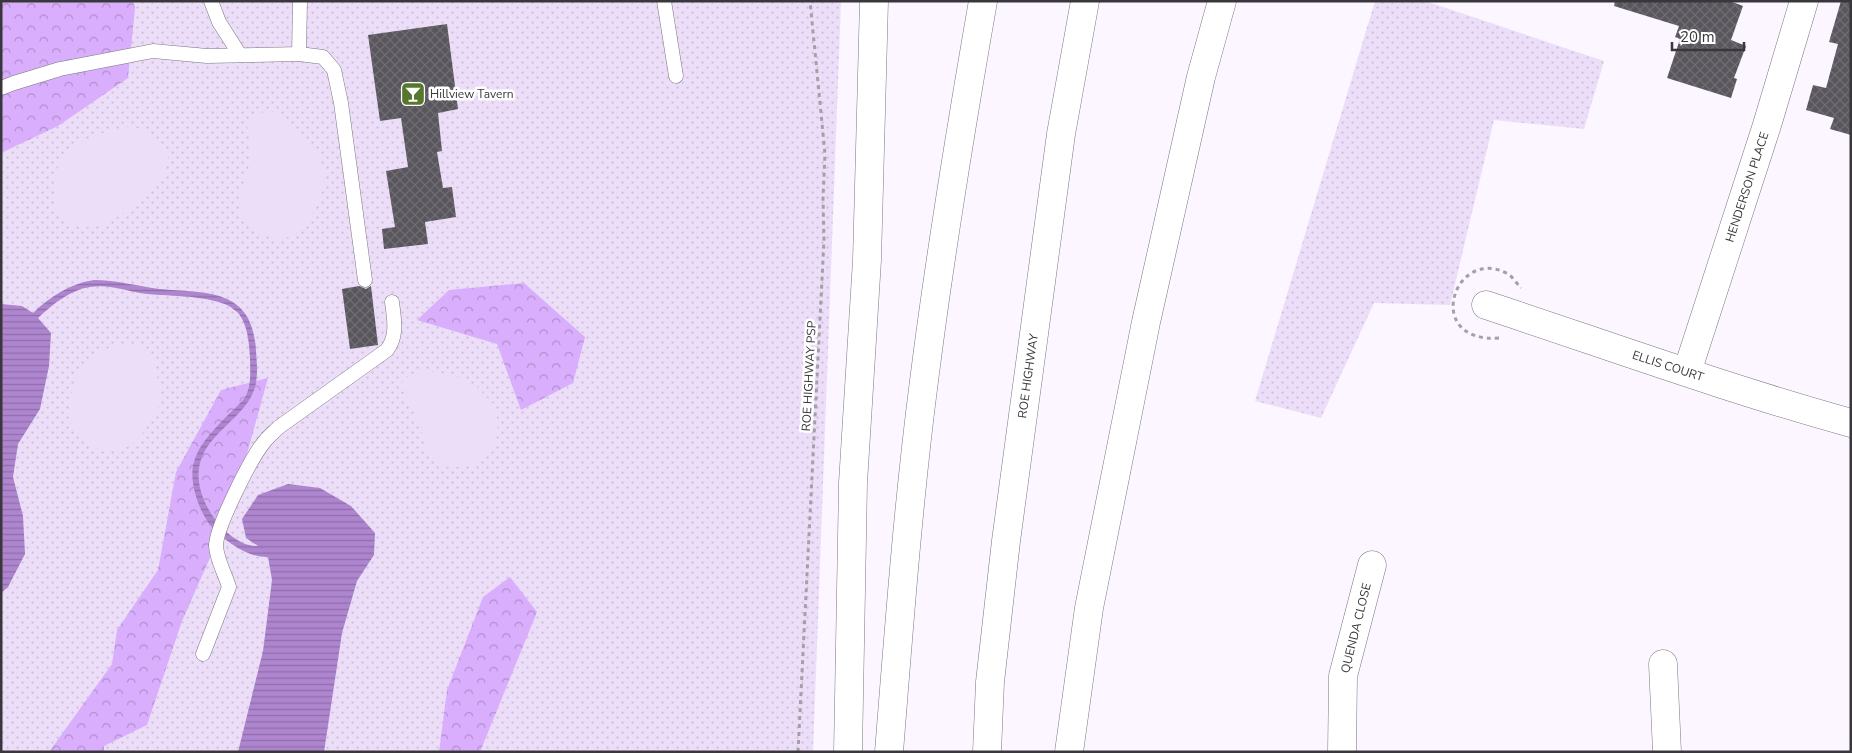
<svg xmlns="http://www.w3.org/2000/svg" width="1852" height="753" viewBox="0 0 1852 753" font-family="'Nunito Sans',sans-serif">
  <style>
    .green { fill: url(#green-dots) }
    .forest { fill: url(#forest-crowns) }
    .pitch { fill: #ecdef8 }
    .water { fill: url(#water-rules) }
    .building { fill: url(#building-cross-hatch) }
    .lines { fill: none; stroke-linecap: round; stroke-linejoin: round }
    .lane-casing { stroke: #7b777e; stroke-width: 15 }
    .street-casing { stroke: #7b777e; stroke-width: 29 }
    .highway-casing { stroke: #7b777e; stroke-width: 29 }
    .path { stroke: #a3a0a6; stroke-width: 3; stroke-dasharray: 4 4; stroke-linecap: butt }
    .lane { stroke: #fff; stroke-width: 14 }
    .street { stroke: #fff; stroke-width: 28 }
    .highway { stroke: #fff; stroke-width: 28 }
    .labels { text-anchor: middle; stroke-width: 5; stroke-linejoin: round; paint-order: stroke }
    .poi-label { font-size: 12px; fill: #39373b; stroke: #fff; text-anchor: start }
    .street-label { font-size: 12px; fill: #39373b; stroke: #fff }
  </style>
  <defs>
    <pattern id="green-dots" width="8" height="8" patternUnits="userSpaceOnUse" patternTransform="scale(1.25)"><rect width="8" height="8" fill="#ecdef8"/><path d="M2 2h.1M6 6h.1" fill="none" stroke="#cbbfd6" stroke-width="1.8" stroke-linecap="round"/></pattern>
    <pattern id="forest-crowns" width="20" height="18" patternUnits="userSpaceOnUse" patternTransform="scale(1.25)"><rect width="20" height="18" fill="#d9aefc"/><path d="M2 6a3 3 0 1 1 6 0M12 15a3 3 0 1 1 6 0" fill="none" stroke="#b18ecd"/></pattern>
    <pattern id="water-rules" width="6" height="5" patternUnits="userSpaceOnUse" patternTransform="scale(1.25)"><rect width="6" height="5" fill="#ae85cf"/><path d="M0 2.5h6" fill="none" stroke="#8f6ea9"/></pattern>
    <pattern id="building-cross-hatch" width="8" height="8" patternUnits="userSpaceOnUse" patternTransform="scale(1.25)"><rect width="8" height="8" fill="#5a565d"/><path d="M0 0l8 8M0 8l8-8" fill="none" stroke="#6f6c72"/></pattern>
  </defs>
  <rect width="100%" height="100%" fill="#fbf6ff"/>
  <g class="green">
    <path d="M 1,1 L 841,1 L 813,752 L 1,752 Z"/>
    <path d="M 1375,1 L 1425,1 L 1604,61 L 1584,129 L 1494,120 L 1450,305 L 1374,303 L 1321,418 L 1255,401 Z"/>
  </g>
  <g class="forest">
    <path d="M 1,1 L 133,1 L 135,8 L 128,78 L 58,126 L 1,153 Z"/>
    <path d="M 524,283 L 585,337 L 573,383 L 521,410 L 497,344 L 417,320 L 449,290 Z"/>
    <path d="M 268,378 L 232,508 L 182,621 L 147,725 L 104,746 L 104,752 L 49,752 L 112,664 L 117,630 L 158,570 L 176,472 L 221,390 Z"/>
    <path d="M 510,577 L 537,612 L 480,752 L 439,752 L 447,690 L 483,597 Z"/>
  </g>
  <g class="pitch">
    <path d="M 265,112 L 274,112 C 289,124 312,144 321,161 C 332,182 313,223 294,235 C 277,245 246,232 240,213 C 235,197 250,172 251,154 C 251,144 248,133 247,124 L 255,114 Z"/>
    <path d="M 126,127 L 143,129 L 159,141 L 168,157 L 165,175 L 148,195 L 109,223 L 82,228 L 73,225 L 57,215 C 44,156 74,138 126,127 Z"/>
    <path d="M 135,345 L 153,356 C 156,372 162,392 158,409 C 156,414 151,420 148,425 C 144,432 138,440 131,445 C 110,458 82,448 73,426 C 68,415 71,393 75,381 C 86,351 105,347 135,345 Z"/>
    <path d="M 422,371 L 451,374 L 476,386 L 496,407 L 498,425 L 495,446 L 476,463 L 451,468 L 439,464 L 427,449 L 420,426 L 403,390 L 402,382 L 409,376 Z"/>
  </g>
  <path class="water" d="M 94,280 C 116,280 137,286 159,289 C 207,293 253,288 256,351 C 257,366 259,381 252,395 C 240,419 212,432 202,457 C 189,488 215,530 243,543 C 247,545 253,546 258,546 L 246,538 L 242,519 L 258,495 L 288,484 L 320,488 L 351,506 L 375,533 L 374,555 L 357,581 L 342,633 L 324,752 L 238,752 L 263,651 L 272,580 L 268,557 C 248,558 225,541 212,527 C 199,513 188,480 194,462 C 200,439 228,416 244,399 C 252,387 250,372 250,358 C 249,344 248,326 239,314 C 236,311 231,307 227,305 C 200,294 168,297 140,293 C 124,290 107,284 90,287 C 70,290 53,304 38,318 L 51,333 L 49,366 L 40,409 L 18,444 L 13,477 L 23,516 L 25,554 L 8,587 L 1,593 L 1,304 L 22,306 L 33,313 C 51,296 69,284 94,280 Z"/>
  <g class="building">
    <path d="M 1615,1 L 1730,1 L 1743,6 L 1731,40 L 1746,46 L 1734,78 L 1737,79 L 1731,98 L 1667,78 L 1680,39 L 1675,37 L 1679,26 L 1614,6 Z"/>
    <path d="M 1841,1 L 1851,1 L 1851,135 L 1830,129 L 1834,118 L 1806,110 L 1813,85 L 1826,88 L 1838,44 L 1829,42 Z"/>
    <path d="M 447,24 L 458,109 L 438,113 L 442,151 L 437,152 L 443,188 L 452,187 L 456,217 L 425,222 L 428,244 L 384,249 L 382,229 L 395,227 L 386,171 L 408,167 L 401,118 L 380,121 L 368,35 Z"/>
    <path d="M 359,286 L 366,289 L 371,286 L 378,345 L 350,349 L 342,289 Z"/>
  </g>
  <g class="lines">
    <defs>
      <g id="lane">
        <path d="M 211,1 L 219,22 L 240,55"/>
        <path d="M 664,1 L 676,76"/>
        <path d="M 299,54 L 300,1"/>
        <path d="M 1,88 L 14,83 L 60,69 L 153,51 L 207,56 L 299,54 L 323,57 L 334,70 L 341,103 L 365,280"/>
        <path d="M 203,654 L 229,587 C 225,573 217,561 216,546 C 216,527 252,456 265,441 C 269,436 274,432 279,427 L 387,350 C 398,335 394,319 392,302"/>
      </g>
      <g id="street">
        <path d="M 1486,305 C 1607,345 1728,389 1851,423"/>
        <path d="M 1687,372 L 1767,125 L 1804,1"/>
        <path d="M 1663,664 L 1667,752"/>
        <path d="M 1342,752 L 1343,676 L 1372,565"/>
      </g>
      <g id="highway">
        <path d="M 848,752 L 853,483 L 867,260 L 874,1"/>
        <path d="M 889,752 C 899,628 908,504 924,381 C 940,254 961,127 983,1"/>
        <path d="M 987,752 L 990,682 L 1006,541 L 1061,134 L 1085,1"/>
        <path d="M 1069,752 L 1089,608 L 1146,322 L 1201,77 L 1222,1"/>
      </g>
    </defs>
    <use href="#lane" class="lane-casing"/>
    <use href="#street" class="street-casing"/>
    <use href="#highway" class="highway-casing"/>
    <g class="path">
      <path d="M 1499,338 C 1421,343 1455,244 1508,274 C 1513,277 1517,284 1521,288"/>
      <path d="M 798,752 L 824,240 L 823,199 L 825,154 L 810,1"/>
    </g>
    <use href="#lane" class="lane"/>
    <use href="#street" class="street"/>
    <use href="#highway" class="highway"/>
  </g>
  <defs>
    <symbol id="bar-square" viewBox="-11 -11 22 22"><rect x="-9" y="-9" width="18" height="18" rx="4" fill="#57772e" stroke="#fff"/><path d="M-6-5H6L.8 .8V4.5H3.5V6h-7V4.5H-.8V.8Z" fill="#fff"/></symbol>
  </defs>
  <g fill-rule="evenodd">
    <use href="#bar-square" x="399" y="80" width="28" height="28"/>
  </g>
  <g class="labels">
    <g class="poi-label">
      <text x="430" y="98">Hillview Tavern</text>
    </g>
    <g class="street-label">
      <text transform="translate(1747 187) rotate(-72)" y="4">HENDERSON PLACE</text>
      <text transform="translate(1668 366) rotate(18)" y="4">ELLIS COURT</text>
      <text transform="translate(809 376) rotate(-87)" y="4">ROE HIGHWAY PSP</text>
      <text transform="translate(1028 376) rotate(-82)" y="4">ROE HIGHWAY</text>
      <text transform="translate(1356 628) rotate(-76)" y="4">QUENDA CLOSE</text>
    </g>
  </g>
  <rect width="1852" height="753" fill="none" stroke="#39373b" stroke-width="5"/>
  <path d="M1672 42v8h72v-8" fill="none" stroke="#39373b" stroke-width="2.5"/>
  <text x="1680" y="42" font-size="15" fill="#39373b" stroke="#ffffff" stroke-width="4" paint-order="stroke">20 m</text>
</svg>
